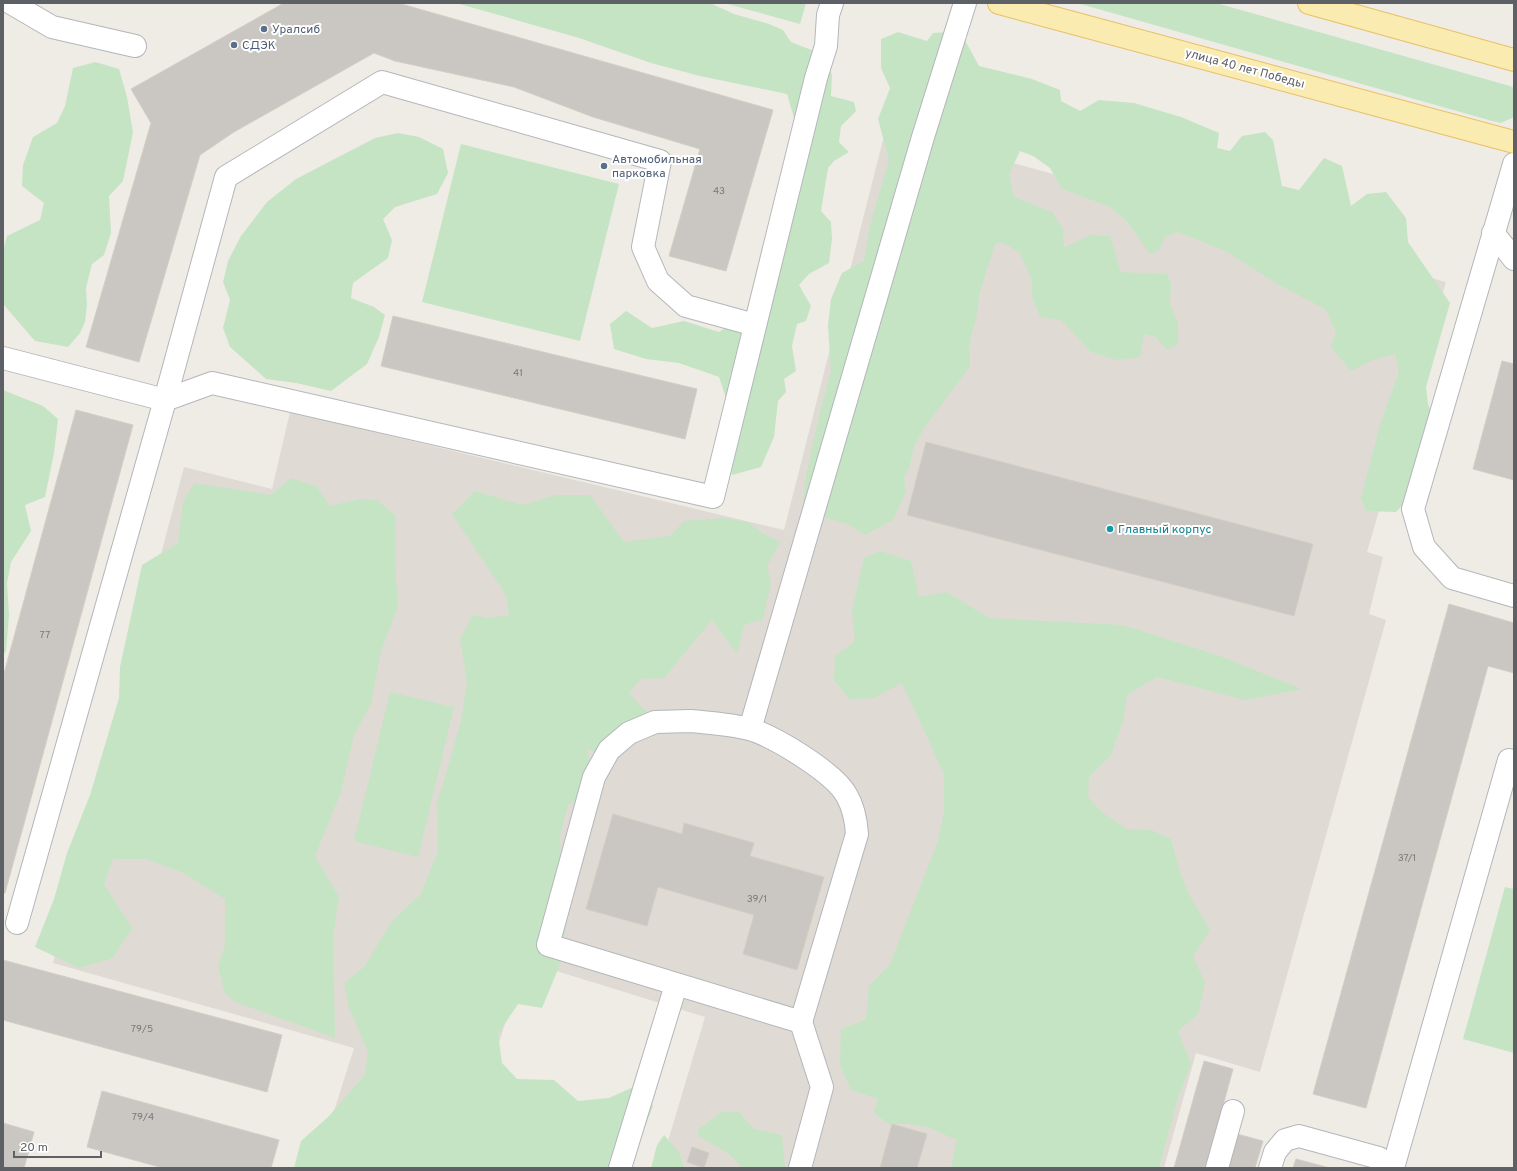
<svg xmlns="http://www.w3.org/2000/svg" width="1517" height="1171" viewBox="0 0 1517 1171" font-family="Overpass,sans-serif">
  <style>
    .education { fill: #dfdbd4 }
    .green { fill: #c5e4c4 }
    .building { fill: #cac7c2; stroke: #d3cec4 }
    .lines { fill: none; stroke-linecap: round; stroke-linejoin: round }
    .minor-casing { stroke: #b3b6ba; stroke-width: 24 }
    .major-casing { stroke: #e8bf65; stroke-width: 24 }
    .minor { stroke: #fff; stroke-width: 22 }
    .major { stroke: #faebb0; stroke-width: 22 }
    .service-dot { fill: #5c6f8a; stroke: #fff; stroke-width: 1.5 }
    .culture-dot { fill: #0f9aa8; stroke: #fff; stroke-width: 1.5 }
    .labels { text-anchor: middle; stroke-width: 4; stroke-linejoin: round; paint-order: stroke }
    .number-label { font-size: 10px; fill: #787a7c }
    .service-label { font-size: 12px; fill: #4e5e75; stroke: #fff; text-anchor: start }
    .street-label { font-size: 12px; fill: #5d6165; stroke: #fff }
    .culture-label { font-size: 12px; fill: #0d838f; stroke: #fff; text-anchor: start }
  </style>
  <rect width="100%" height="100%" fill="#efece6"/>
  <path class="education" d="M 886,128 L 1446,282 L 1367,552 L 1383,557 L 1369,614 L 1386,620 L 1260,1072 L 1196,1053 L 1164,1168 L 660,1168 L 705,1017 L 524,961 L 461,1168 L 316,1168 L 354,1048 L 53,963 L 184,467 L 272,489 L 290,412 L 784,530 Z"/>
  <g class="green">
    <path d="M 456,3 L 710,3 L 734,14 L 769,24 L 783,30 L 791,42 L 814,51 L 832,74 L 831,96 L 854,102 L 856,111 L 841,126 L 839,142 L 849,152 L 834,161 L 828,168 L 821,211 L 831,222 L 832,239 L 829,263 L 809,274 L 799,285 L 811,306 L 806,321 L 797,324 L 792,346 L 796,371 L 784,379 L 786,392 L 778,401 L 774,437 L 761,467 L 732,475 L 726,438 L 730,410 L 719,377 L 679,363 L 646,359 L 614,349 L 610,324 L 626,311 L 652,328 L 684,321 L 719,332 L 755,308 L 796,125 L 787,94 L 700,76 L 651,63 L 579,38 Z"/>
    <path d="M 724,3 L 806,3 L 800,24 Z"/>
    <path d="M 1077,3 L 1216,3 L 1510,86 L 1514,88 L 1514,117 L 1501,123 L 1492,121 Z"/>
    <path d="M 960,31 L 979,66 L 1032,79 L 1060,90 L 1061,101 L 1080,111 L 1099,100 L 1134,103 L 1181,117 L 1219,133 L 1217,148 L 1230,151 L 1242,136 L 1265,132 L 1273,140 L 1282,186 L 1299,190 L 1324,158 L 1342,166 L 1351,206 L 1367,194 L 1386,192 L 1406,218 L 1408,242 L 1450,303 L 1426,387 L 1428,404 L 1440,432 L 1423,484 L 1396,512 L 1366,511 L 1361,498 L 1380,425 L 1399,372 L 1395,354 L 1373,360 L 1351,371 L 1331,347 L 1336,332 L 1325,309 L 1279,285 L 1227,252 L 1178,232 L 1165,237 L 1159,250 L 1150,254 L 1126,220 L 1108,206 L 1062,189 L 1050,168 L 1033,156 L 1020,151 L 1009,174 L 1014,197 L 1052,212 L 1063,229 L 1064,247 L 1091,235 L 1110,236 L 1121,272 L 1167,274 L 1171,284 L 1170,303 L 1178,323 L 1178,344 L 1167,350 L 1156,337 L 1144,334 L 1140,357 L 1117,360 L 1091,352 L 1061,320 L 1040,317 L 1032,296 L 1032,280 L 1019,252 L 1002,242 L 995,244 L 979,296 L 977,314 L 969,345 L 970,366 L 925,427 L 914,446 L 909,468 L 904,478 L 906,492 L 893,520 L 865,535 L 848,524 L 802,511 L 806,476 L 820,412 L 831,371 L 828,325 L 831,299 L 842,273 L 864,261 L 870,226 L 889,160 L 878,119 L 890,88 L 881,68 L 881,39 L 898,32 L 927,41 L 933,33 Z"/>
    <path d="M 95,62 L 119,69 L 127,97 L 133,132 L 123,181 L 109,196 L 111,233 L 104,255 L 92,264 L 86,288 L 87,305 L 85,322 L 80,333 L 68,347 L 35,341 L 3,304 L 3,251 L 7,236 L 40,220 L 44,203 L 22,186 L 23,165 L 33,137 L 57,123 L 65,106 L 73,68 Z"/>
    <path d="M 398,133 L 419,137 L 443,149 L 448,173 L 437,194 L 395,207 L 383,219 L 392,240 L 388,258 L 353,283 L 351,298 L 374,307 L 385,315 L 379,337 L 367,364 L 331,391 L 296,383 L 266,379 L 230,347 L 223,328 L 230,300 L 223,282 L 228,261 L 241,236 L 267,202 L 296,179 L 375,138 Z"/>
    <path d="M 461,144 L 619,184 L 580,341 L 422,302 Z"/>
    <path d="M 3,390 L 43,406 L 58,419 L 54,453 L 45,497 L 25,505 L 31,531 L 11,562 L 7,583 L 9,615 L 6,651 L 3,655 Z"/>
    <path d="M 291,478 L 316,486 L 330,506 L 360,499 L 377,500 L 395,515 L 395,561 L 398,607 L 381,651 L 371,704 L 354,735 L 341,792 L 315,856 L 339,897 L 333,937 L 335,1038 L 235,1002 L 225,993 L 218,966 L 225,945 L 225,899 L 181,872 L 146,859 L 113,859 L 104,884 L 132,928 L 113,958 L 79,968 L 35,947 L 54,899 L 67,853 L 90,795 L 119,698 L 120,667 L 142,565 L 178,543 L 183,502 L 194,483 L 271,495 Z"/>
    <path d="M 475,491 L 522,505 L 556,495 L 590,495 L 624,542 L 670,536 L 684,521 L 723,518 L 748,522 L 764,534 L 780,542 L 767,566 L 771,584 L 763,619 L 744,625 L 737,654 L 712,620 L 664,678 L 641,679 L 629,693 L 654,720 L 611,757 L 587,749 L 595,788 L 568,805 L 560,836 L 562,885 L 567,918 L 561,962 L 542,1008 L 518,1004 L 498,1034 L 502,1063 L 517,1079 L 554,1080 L 578,1101 L 609,1098 L 640,1084 L 653,1106 L 640,1140 L 632,1168 L 294,1168 L 301,1141 L 328,1117 L 364,1076 L 368,1052 L 349,1008 L 344,983 L 364,967 L 392,921 L 420,895 L 438,852 L 437,801 L 444,781 L 461,721 L 467,682 L 460,639 L 473,615 L 489,618 L 509,615 L 506,595 L 452,514 Z"/>
    <path d="M 880,551 L 911,561 L 919,597 L 947,592 L 989,618 L 1123,625 L 1220,656 L 1302,689 L 1245,700 L 1157,677 L 1127,695 L 1123,721 L 1111,755 L 1089,777 L 1088,797 L 1103,813 L 1127,829 L 1151,830 L 1171,839 L 1180,872 L 1190,896 L 1210,930 L 1193,956 L 1205,983 L 1198,1014 L 1178,1031 L 1191,1064 L 1178,1097 L 1159,1168 L 951,1168 L 957,1140 L 927,1127 L 909,1124 L 889,1124 L 874,1113 L 878,1099 L 851,1090 L 840,1065 L 841,1029 L 866,1019 L 869,986 L 890,964 L 938,841 L 944,812 L 944,774 L 902,683 L 874,698 L 849,699 L 834,680 L 835,656 L 855,641 L 852,610 L 864,558 Z"/>
    <path d="M 390,692 L 454,707 L 418,857 L 354,841 Z"/>
    <path d="M 1505,887 L 1514,889 L 1514,1053 L 1463,1039 Z"/>
    <path d="M 722,1112 L 739,1112 L 754,1129 L 782,1135 L 785,1168 L 742,1168 L 729,1154 L 698,1136 L 698,1130 Z"/>
    <path d="M 664,1135 L 679,1152 L 684,1168 L 651,1168 L 657,1145 Z"/>
  </g>
  <g class="building">
    <path d="M 284,3 L 398,3 L 773,110 L 726,271 L 669,256 L 700,149 L 593,117 L 514,87 L 395,61 L 374,53 L 234,132 L 200,155 L 139,362 L 86,347 L 151,123 L 131,89 Z"/>
    <path d="M 393,316 L 697,389 L 685,439 L 381,366 Z"/>
    <path d="M 1502,361 L 1514,364 L 1514,480 L 1473,469 Z"/>
    <path d="M 76,410 L 133,425 L 5,893 L 3,893 L 3,677 Z"/>
    <path d="M 926,442 L 1313,544 L 1294,616 L 907,515 Z"/>
    <path d="M 1449,604 L 1514,623 L 1514,673 L 1488,666 L 1366,1108 L 1313,1094 Z"/>
    <path d="M 613,814 L 682,834 L 684,823 L 754,843 L 750,856 L 824,877 L 797,970 L 743,954 L 754,915 L 658,887 L 647,926 L 586,909 Z"/>
    <path d="M 3,960 L 282,1035 L 267,1092 L 3,1020 Z"/>
    <path d="M 1204,1061 L 1233,1069 L 1206,1168 L 1174,1168 Z"/>
    <path d="M 102,1091 L 279,1140 L 271,1168 L 163,1168 L 87,1147 Z"/>
    <path d="M 3,1123 L 34,1132 L 24,1168 L 3,1168 Z"/>
    <path d="M 892,1124 L 927,1134 L 917,1168 L 880,1168 Z"/>
    <path d="M 1237,1134 L 1263,1141 L 1255,1168 L 1227,1168 Z"/>
    <path d="M 692,1147 L 709,1153 L 704,1168 L 687,1162 Z"/>
    <path d="M 1296,1159 L 1330,1168 L 1293,1168 Z"/>
  </g>
  <g class="lines">
    <defs>
      <g id="minor">
        <path d="M 11,3 L 52,27 L 135,46"/>
        <path d="M 1514,164 L 1413,509 L 1424,547 L 1452,578 L 1514,596"/>
        <path d="M 1493,233 L 1514,259"/>
        <path d="M 3,358 L 165,400 L 212,383 L 713,497 L 816,78 L 826,46 L 828,15 L 832,3"/>
        <path d="M 691,721 C 710,723 731,724 749,729 C 774,736 835,773 847,796 C 854,808 856,820 857,834 L 801,1022 L 548,945 L 594,777 L 609,750 L 629,733 L 655,722 Z"/>
        <path d="M 750,729 L 923,137 L 965,3"/>
        <path d="M 17,923 L 165,400 L 226,177 L 382,82 L 660,161 L 643,247 L 658,281 L 686,306 L 755,325"/>
        <path d="M 620,1168 L 676,985"/>
        <path d="M 800,1168 L 822,1087 L 801,1022"/>
        <path d="M 1217,1168 L 1233,1111"/>
        <path d="M 1270,1168 L 1275,1152 L 1285,1140 L 1299,1136 L 1379,1158 L 1385,1168"/>
        <path d="M 1393,1168 L 1509,760 L 1514,761"/>
      </g>
      <g id="major">
        <path d="M 999,3 L 1514,142"/>
        <path d="M 1309,3 L 1514,60"/>
      </g>
    </defs>
    <use href="#minor" class="minor-casing"/>
    <use href="#major" class="major-casing"/>
    <use href="#minor" class="minor"/>
    <use href="#major" class="major"/>
  </g>
  <g class="service-dot">
    <circle cx="264" cy="29" r="4"/>
    <circle cx="234" cy="45" r="4"/>
    <circle cx="604" cy="166" r="4"/>
  </g>
  <circle class="culture-dot" cx="1110" cy="529" r="4"/>
  <g class="labels">
    <g class="number-label">
      <text x="719" y="194">43</text>
      <text x="518" y="376">41</text>
      <text x="45" y="638">77</text>
      <text x="1407" y="861">37/1</text>
      <text x="757" y="902">39/1</text>
      <text x="142" y="1032">79/5</text>
      <text x="143" y="1120">79/4</text>
    </g>
    <g class="service-label">
      <text x="272" y="33">Уралсиб</text>
      <text x="242" y="49">СДЭК</text>
      <text x="612" y="163">Автомобильная<tspan x="612" dy="14">парковка</tspan></text>
    </g>
    <g class="street-label">
      <text transform="translate(1245 68) rotate(15)" y="4">улица 40 лет Победы</text>
    </g>
    <g class="culture-label">
      <text x="1118" y="533">Главный корпус</text>
    </g>
  </g>
  <rect width="1517" height="1171" fill="none" stroke="#5d6165" stroke-width="8"/>
  <path d="M14 1151v6h87v-6" fill="none" stroke="#5d6165" stroke-width="2"/>
  <text x="20" y="1151" font-size="12" fill="#5d6165" stroke="#ffffff" stroke-width="3" paint-order="stroke">20 m</text>
</svg>
